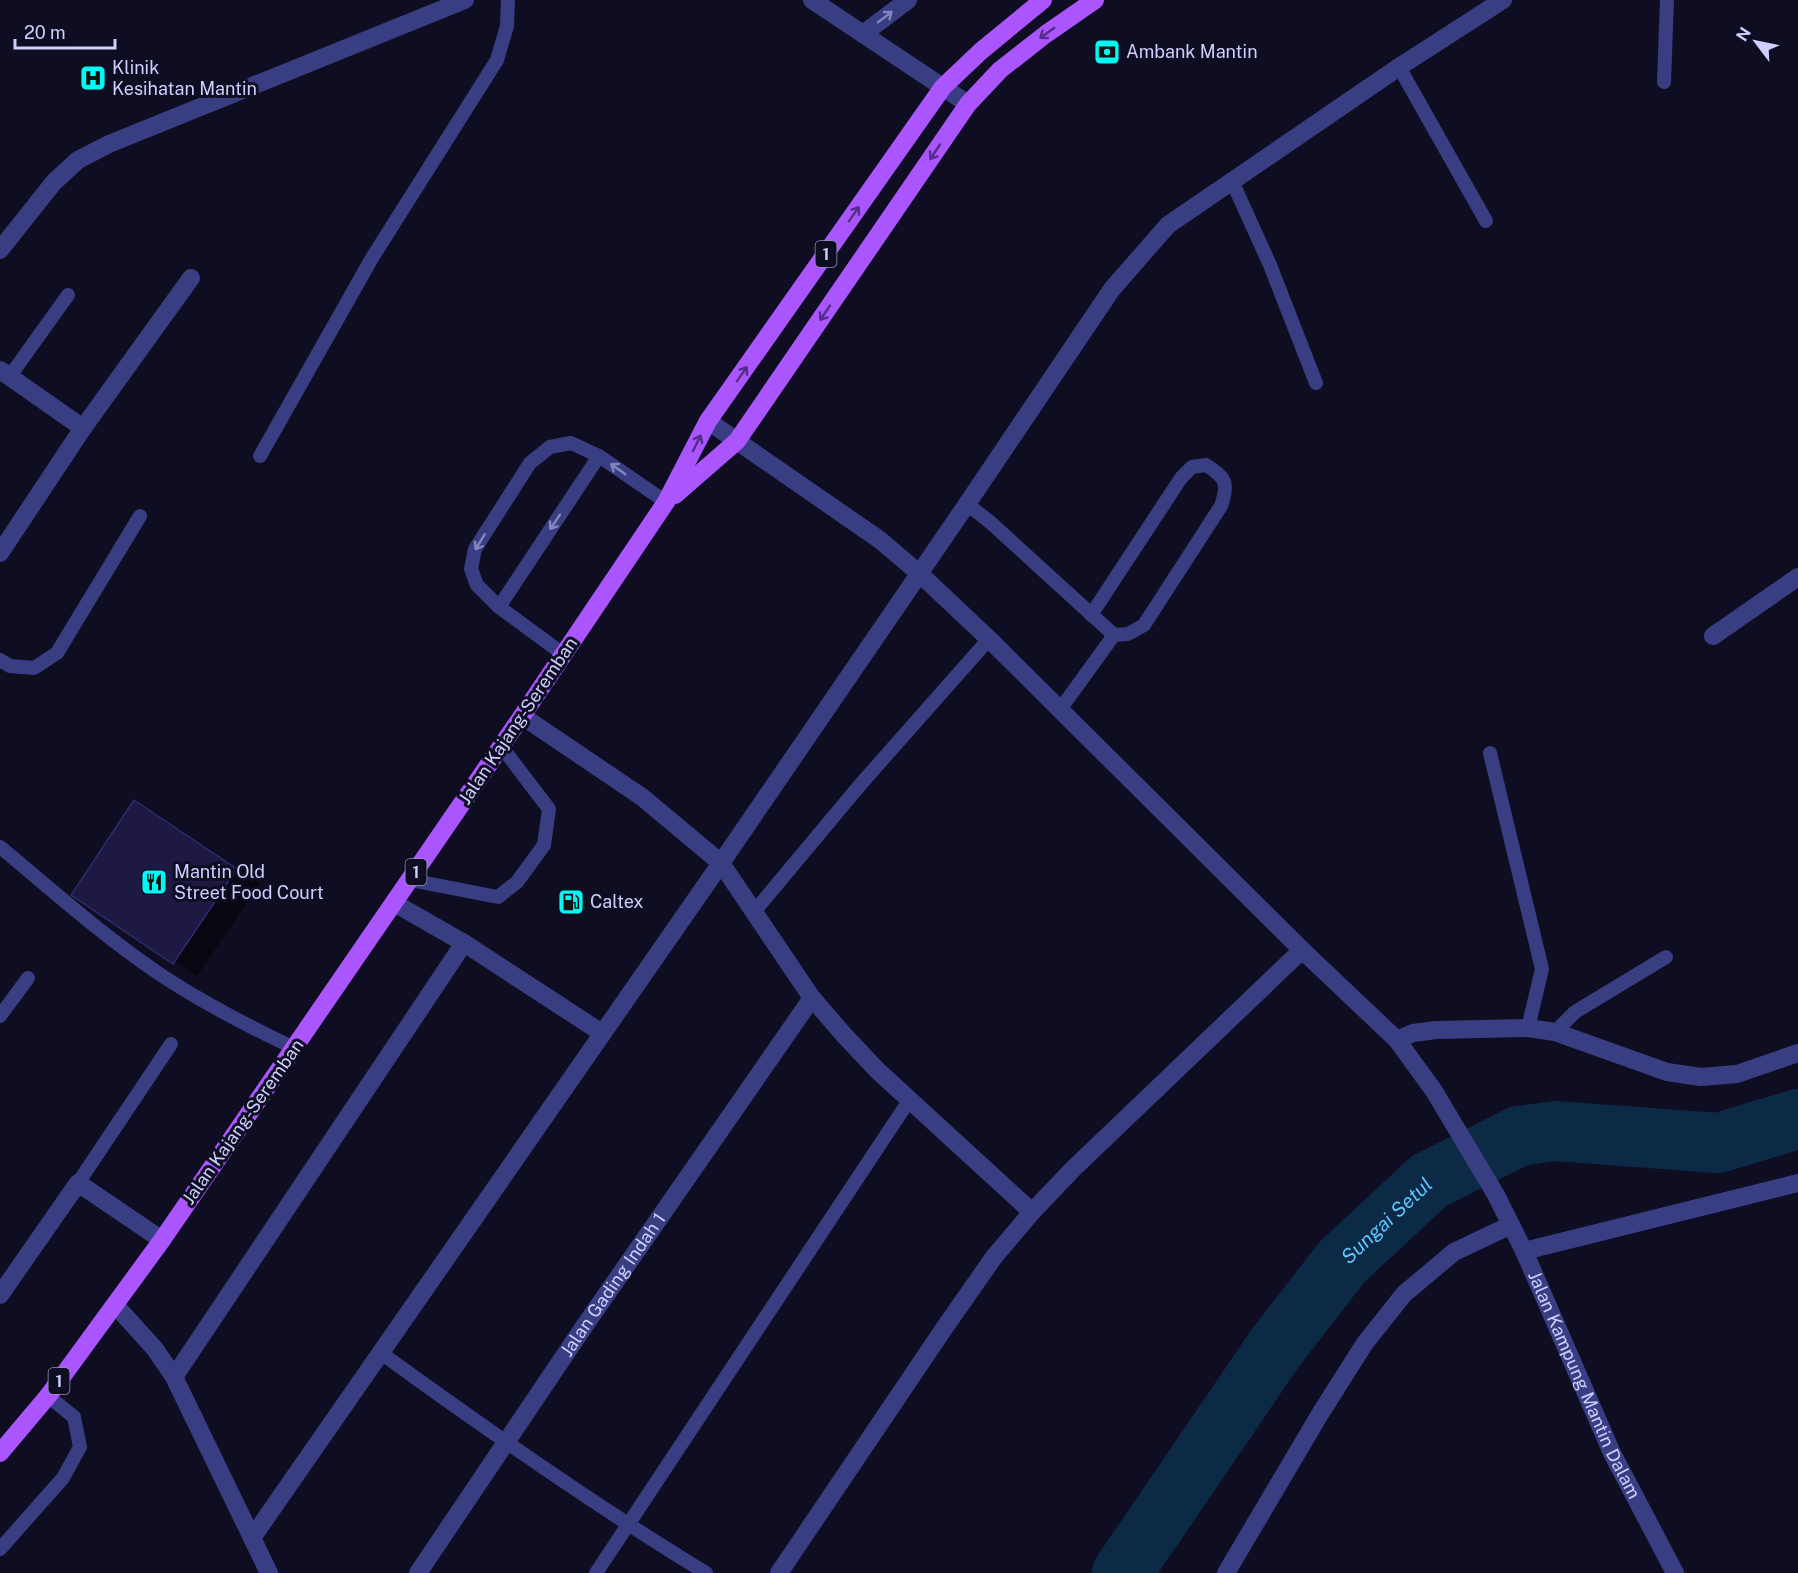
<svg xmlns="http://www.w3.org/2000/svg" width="1798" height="1573" viewBox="0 0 1798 1573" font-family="'Public Sans',sans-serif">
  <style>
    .shadow { fill: #0007 }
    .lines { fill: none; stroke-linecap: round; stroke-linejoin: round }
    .river { stroke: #0c2a46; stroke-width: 60 }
    .building { fill: #1d1942; stroke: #302b6f; stroke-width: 1.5 }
    .lane { stroke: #383e81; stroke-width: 14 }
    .street { stroke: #383e81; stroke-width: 18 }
    .primary { stroke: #ab55ff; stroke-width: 18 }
    .oneway { stroke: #8386c0 }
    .oneway2 { stroke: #552d85 }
    .labels { text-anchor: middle; stroke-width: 6; stroke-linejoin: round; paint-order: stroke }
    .shield { fill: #0e0d21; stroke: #9494bc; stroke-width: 1.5 }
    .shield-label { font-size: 16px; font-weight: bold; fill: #ceceff }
    .poi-label { font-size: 18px; fill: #ceceff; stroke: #0e0d21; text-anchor: start }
    .street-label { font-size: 18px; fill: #ceceff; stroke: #0e0d21 }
    .water-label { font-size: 20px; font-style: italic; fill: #5cc7ff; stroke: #0e0d21 }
  </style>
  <rect width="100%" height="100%" fill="#0e0d21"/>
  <path class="shadow" d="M 135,802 L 260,883 L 197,976 L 73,894 Z"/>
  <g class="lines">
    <path class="river" id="s1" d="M 1122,1573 L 1276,1347 L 1342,1262 L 1429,1181 L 1519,1136 L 1555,1131 L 1718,1143 L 1798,1119"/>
  </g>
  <path class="building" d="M 134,800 L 237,869 L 173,964 L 71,895 Z"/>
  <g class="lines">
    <g class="lane">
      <path d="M 1399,67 L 1486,221"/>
      <path d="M 1664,82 L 1667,0"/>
      <path d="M 1232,181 L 1270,265 L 1316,383"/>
      <path d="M 10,376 L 68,295"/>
      <path d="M 260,456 L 372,258 L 497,60 L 507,26 L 508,0"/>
      <path d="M 967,504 L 990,522 L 1114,635"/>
      <path d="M 499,607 L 599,456"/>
      <path d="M 563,654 L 499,607 L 477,585 L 471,569 L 475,549 L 530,463 L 550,447 L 571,443 L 599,456 L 666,502"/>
      <path d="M 0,660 L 10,666 L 34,668 L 57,653 L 140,516"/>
      <path d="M 1059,711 L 1114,635 L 1128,634 L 1144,625 L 1221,506 C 1229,483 1226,478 1206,465 L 1192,467 L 1181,478 L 1091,615"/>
      <path d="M 1490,753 L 1542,969 L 1528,1028"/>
      <path d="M 0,847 C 52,890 102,935 158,973 C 201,1002 248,1026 294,1048"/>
      <path d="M 410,880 L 498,897 L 517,882 L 544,845 L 549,809 L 501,746"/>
      <path d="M 753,913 L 860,785 L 989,639"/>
      <path d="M 0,1016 L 28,978"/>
      <path d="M 1555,1032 L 1575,1012 L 1666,957"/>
      <path d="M 78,1183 L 171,1044"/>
      <path d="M 381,1353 C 487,1430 594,1505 706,1573"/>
      <path d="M 0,1549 L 63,1478 L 80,1447 L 74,1417 L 48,1396"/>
      <path d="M 596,1573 L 910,1099"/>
    </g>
    <g class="street">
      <path d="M 812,0 L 968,104"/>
      <path d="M 863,34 L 908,0"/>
      <path d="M 0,250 L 54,182 L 78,160 L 109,144 L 465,0"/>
      <path d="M 0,370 L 83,428 L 191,278"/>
      <path id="s2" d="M 708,421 L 880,540 L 920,574 L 989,639 L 1302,950 L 1397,1040 L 1434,1091 L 1496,1195 L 1524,1251 L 1612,1453 L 1675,1573"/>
      <path d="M 0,553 L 83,428"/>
      <path d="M 1713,636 L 1798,577"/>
      <path d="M 522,716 L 642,797 L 721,863 L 812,998 L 844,1035 L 877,1070 L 1032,1212"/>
      <path d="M 394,903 L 464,943"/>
      <path d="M 1397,1040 L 1413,1033 L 1436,1030 L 1528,1028 L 1555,1032 L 1667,1072 L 1701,1077 L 1737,1074 L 1798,1053"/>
      <path d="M 1524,1251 L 1798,1183"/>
      <path d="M 0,1295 L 78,1183 L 162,1240"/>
      <path d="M 116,1306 L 155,1349 L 174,1377 L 269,1573"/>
      <path d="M 174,1377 L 464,943 L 602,1033"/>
      <path d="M 252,1538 L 721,863 L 967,504 L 1112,289 L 1168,225 L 1399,67 L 1503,0"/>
      <path id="s3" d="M 418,1573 L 583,1328 L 812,998"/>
      <path d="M 779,1573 L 945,1327 L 994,1257 L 1032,1212 L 1073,1169 L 1302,950"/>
      <path d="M 1226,1573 L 1320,1414 L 1365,1343 L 1404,1294 L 1454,1252 L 1511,1225"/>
    </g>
    <g class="primary">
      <path d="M 675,495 L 737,441 L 968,104 L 1000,70 L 1046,34 L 1095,0"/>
      <path d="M 0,1453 L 48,1396 L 162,1240 L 522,716 L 666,502 L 708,421 L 943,87 L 981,51 L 1043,0"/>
    </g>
  </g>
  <defs><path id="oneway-shaft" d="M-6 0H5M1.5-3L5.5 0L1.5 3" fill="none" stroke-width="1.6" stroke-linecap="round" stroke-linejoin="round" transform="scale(1.5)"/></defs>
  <g class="oneway">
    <use href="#oneway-shaft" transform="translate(885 17) rotate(-37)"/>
    <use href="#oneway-shaft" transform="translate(618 469) rotate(-145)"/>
    <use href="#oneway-shaft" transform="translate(555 522) rotate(124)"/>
    <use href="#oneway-shaft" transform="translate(480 542) rotate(121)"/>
  </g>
  <g class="oneway2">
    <use href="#oneway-shaft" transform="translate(1047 33) rotate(144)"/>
    <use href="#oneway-shaft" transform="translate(935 152) rotate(124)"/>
    <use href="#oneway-shaft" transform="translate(854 214) rotate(-55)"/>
    <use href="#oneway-shaft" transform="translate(825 313) rotate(124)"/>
    <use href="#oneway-shaft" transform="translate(742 374) rotate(-55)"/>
    <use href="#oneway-shaft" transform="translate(697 443) rotate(-63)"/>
  </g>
  <defs>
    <symbol id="bank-square" viewBox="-11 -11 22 22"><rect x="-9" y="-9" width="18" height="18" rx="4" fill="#00f9f3" stroke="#0e0d21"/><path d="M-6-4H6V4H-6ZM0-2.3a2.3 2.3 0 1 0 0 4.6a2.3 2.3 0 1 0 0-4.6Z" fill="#111"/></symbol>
    <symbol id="hospital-square" viewBox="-11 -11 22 22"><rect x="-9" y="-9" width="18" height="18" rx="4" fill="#00f9f3" stroke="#0e0d21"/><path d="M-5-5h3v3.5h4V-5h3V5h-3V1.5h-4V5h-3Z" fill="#111"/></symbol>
    <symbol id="restaurant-square" viewBox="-11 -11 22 22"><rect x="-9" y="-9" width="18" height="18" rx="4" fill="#00f9f3" stroke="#0e0d21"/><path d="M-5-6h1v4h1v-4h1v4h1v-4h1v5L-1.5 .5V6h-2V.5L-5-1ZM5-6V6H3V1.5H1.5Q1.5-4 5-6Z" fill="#111"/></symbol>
    <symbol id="fuel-square" viewBox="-11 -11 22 22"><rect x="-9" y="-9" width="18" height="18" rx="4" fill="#00f9f3" stroke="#0e0d21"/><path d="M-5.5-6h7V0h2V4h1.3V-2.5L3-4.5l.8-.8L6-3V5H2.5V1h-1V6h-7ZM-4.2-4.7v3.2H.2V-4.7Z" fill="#111"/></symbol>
  </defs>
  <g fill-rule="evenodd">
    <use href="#bank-square" x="1092" y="37" width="30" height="30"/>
    <use href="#hospital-square" x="78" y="63" width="30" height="30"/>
    <use href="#restaurant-square" x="139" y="867" width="30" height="30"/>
    <use href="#fuel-square" x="556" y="887" width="30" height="30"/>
  </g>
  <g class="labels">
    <g class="shield">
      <rect x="815.5" y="241" width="21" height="26" rx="4.5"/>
      <rect x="405.5" y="859" width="21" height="26" rx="4.5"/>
      <rect x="48.5" y="1368" width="21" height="26" rx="4.5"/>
    </g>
    <g class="shield-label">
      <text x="826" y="260">1</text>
      <text x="416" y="878">1</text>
      <text x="59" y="1387">1</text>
    </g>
    <g class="poi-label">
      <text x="1126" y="58">Ambank Mantin</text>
      <text x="112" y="74">Klinik<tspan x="112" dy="21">Kesihatan Mantin</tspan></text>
      <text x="174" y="878">Mantin Old<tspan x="174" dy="21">Street Food Court</tspan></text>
      <text x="590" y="908">Caltex</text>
    </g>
    <g class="street-label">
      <text transform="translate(518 721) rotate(-56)" y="6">Jalan Kajang-Seremban</text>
      <text transform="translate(243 1122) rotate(-55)" y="6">Jalan Kajang-Seremban</text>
      <text dy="6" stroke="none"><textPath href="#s3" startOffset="348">Jalan Gading Indah 1</textPath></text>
      <text dy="6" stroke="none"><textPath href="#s2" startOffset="1322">Jalan Kampung Mantin Dalam</textPath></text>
    </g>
    <g class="water-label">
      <text dy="7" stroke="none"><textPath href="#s1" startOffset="442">Sungai Setul</textPath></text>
    </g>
  </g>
  <g transform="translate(1756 42) rotate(302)" stroke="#0e0d21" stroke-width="4.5" paint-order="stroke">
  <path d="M0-4.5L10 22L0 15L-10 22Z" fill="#ceceff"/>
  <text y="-9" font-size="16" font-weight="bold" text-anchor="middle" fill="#ceceff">N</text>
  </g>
  <path d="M15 39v9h100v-9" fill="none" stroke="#ceceff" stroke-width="3"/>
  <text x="24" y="39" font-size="18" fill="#ceceff" stroke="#0e0d21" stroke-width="4.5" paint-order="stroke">20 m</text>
</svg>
